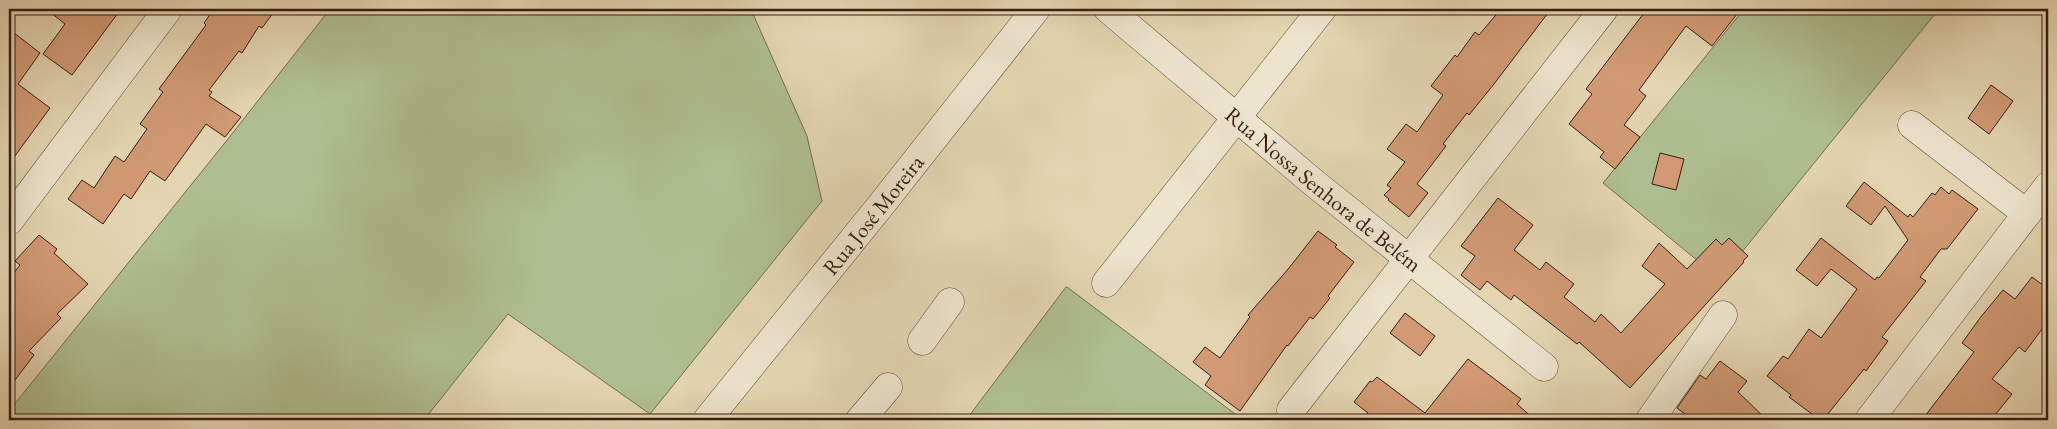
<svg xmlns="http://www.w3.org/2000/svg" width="2057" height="429" viewBox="0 0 2057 429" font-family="'EB Garamond',serif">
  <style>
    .green { fill: #afbe90; stroke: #746e50 }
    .building { fill: #d19a74; stroke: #391d10 }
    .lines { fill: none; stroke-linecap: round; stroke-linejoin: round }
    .minor-casing { stroke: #644b38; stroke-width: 29 }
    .minor { stroke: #ede4cd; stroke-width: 28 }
    .labels { text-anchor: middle; stroke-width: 4; stroke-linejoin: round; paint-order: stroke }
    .street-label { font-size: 22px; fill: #391d10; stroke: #ede4cd }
  </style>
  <rect width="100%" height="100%" fill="#e4d5b2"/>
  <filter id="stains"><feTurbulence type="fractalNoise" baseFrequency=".004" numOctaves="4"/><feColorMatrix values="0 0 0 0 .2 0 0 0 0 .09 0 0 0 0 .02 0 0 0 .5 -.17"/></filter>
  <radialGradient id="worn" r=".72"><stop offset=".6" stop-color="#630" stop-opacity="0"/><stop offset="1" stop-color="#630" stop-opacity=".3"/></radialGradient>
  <g class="green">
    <path d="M 330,9 L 747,9 L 753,14 L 807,136 L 822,201 L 650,414 L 508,314 L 424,420 L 9,420 L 9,411 L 228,139 Z"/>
    <path d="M 1744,9 L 1939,9 L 1720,279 L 1603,183 Z"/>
    <path d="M 1066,287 L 1067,287 L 1243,420 L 966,420 Z"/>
  </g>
  <g class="building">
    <path d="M 46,9 L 121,9 L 72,75 L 43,54 L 65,24 Z"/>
    <path d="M 214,9 L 276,9 L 262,28 L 259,26 L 242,53 L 239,51 L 209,90 L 212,92 L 209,96 L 241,117 L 225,137 L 206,124 L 165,181 L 150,171 L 131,199 L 124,194 L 103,224 L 68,199 L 82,180 L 94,188 L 115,156 L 124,162 L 147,129 L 140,124 L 163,92 L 159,89 L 206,25 L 204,23 Z"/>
    <path d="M 1501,9 L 1551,9 L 1494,84 L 1469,115 L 1467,113 L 1443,144 L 1446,146 L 1417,184 L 1428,193 L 1409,217 L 1388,200 L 1389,199 L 1384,195 L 1391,188 L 1387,185 L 1405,162 L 1387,149 L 1406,124 L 1417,132 L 1443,95 L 1431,86 L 1455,55 L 1457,57 L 1475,32 L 1479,35 Z"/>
    <path d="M 1647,9 L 1741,9 L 1712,46 L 1686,26 L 1639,90 L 1646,96 L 1624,125 L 1640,137 L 1615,169 L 1600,157 L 1604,152 L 1569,124 L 1592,94 L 1586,89 Z"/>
    <path d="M 9,29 L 40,53 L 18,84 L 50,108 L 9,164 Z"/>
    <path d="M 1991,85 L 2013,101 L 1989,134 L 1968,118 Z"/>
    <path d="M 1660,153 L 1684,159 L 1676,190 L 1652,184 Z"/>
    <path d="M 1864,182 L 1908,217 L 1910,214 L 1913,217 L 1932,193 L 1935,195 L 1941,187 L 1949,194 L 1952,190 L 1978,209 L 1947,249 L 1941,249 L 1920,277 L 1926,281 L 1882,337 L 1888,341 L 1866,371 L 1864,369 L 1823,420 L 1820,420 L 1789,397 L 1791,395 L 1767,376 L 1783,356 L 1788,359 L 1809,329 L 1821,338 L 1857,289 L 1831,269 L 1817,286 L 1796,270 L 1821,238 L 1875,280 L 1877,277 L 1879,278 L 1908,240 L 1885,206 L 1871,225 L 1846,206 Z"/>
    <path d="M 1498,198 L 1533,225 L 1514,250 L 1540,270 L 1546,262 L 1574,284 L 1564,297 L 1595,322 L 1601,314 L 1621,333 L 1665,284 L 1642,266 L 1659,243 L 1687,269 L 1716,239 L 1722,245 L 1729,238 L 1748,256 L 1743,261 L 1744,262 L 1630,388 L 1579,342 L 1577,344 L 1514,295 L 1511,300 L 1487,281 L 1480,290 L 1461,275 L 1475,256 L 1461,246 Z"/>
    <path d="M 1318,231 L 1337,245 L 1335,247 L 1354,262 L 1328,296 L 1330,298 L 1313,319 L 1310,317 L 1288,346 L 1287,345 L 1240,411 L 1205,385 L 1211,376 L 1193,362 L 1205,347 L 1220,358 L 1250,317 L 1248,315 L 1289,268 Z"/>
    <path d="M 39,235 L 57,249 L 54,253 L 88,284 L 57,314 L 61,318 L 29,351 L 34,355 L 9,388 L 9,279 L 20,265 L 15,261 Z"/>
    <path d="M 2032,277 L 2048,289 L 2048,321 L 2025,352 L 2019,347 L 1992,379 L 2012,394 L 1991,420 L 1922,420 L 1974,352 L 1962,343 L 1980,318 L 2003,290 L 2015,299 Z"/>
    <path d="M 1405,313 L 1435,336 L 1420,356 L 1390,333 Z"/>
    <path d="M 1468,359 L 1521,399 L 1517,404 L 1535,420 L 1363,420 L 1368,413 L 1354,402 L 1370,381 L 1372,382 L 1377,377 L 1425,413 Z"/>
    <path d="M 1720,361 L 1747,381 L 1738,392 L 1767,420 L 1693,420 L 1677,408 L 1700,375 L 1706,379 Z"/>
  </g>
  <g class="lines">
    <defs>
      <g id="minor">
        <path id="s1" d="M 1108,9 L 1314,183 L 1544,367"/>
        <path d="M 1912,125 L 2027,214"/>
        <path d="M 9,221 L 168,9"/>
        <path d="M 1106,283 L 1322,9"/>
        <path d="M 922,341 L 950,302"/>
        <path d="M 1291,410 L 1604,9"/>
        <path id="s2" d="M 707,420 L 881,205 L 1036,9"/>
        <path d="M 860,420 L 888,387"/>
        <path d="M 1650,420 L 1723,315"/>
        <path d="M 1869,420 L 2048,186"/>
      </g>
    </defs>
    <use href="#minor" class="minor-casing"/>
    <use href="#minor" class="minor"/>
  </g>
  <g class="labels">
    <g class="street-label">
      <text dy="8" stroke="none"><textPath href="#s1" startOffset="281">Rua Nossa Senhora de Belém</textPath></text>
      <text dy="8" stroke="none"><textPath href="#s2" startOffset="264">Rua José Moreira</textPath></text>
    </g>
  </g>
  <rect width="2057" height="429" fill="none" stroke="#e4d5b2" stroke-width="30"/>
  <rect x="10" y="10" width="2037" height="409" fill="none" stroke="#391d10" stroke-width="2.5"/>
  <rect x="15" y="15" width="2027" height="399" fill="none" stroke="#391d10"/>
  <rect width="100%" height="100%" filter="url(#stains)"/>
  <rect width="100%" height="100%" fill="url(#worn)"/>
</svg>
